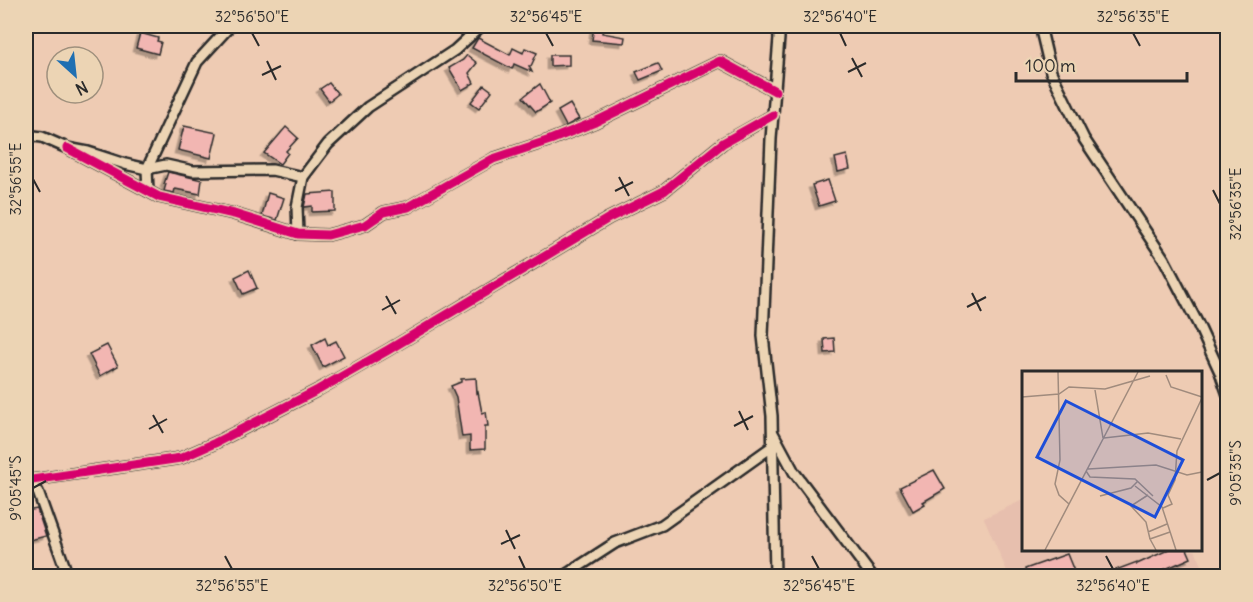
<svg xmlns="http://www.w3.org/2000/svg" width="1253" height="602" viewBox="0 0 1253 602" font-family="Delius,sans-serif">
  <style>
    .built { fill: #e7bfae }
    .building { fill: #f2b6b2; stroke: #2b2b2b; stroke-width: 1.5; filter: url(#shadow) }
    .lines { fill: none; stroke-linecap: round; stroke-linejoin: round }
    .street-casing { stroke: #2b2b2b; stroke-width: 14 }
    .street { stroke: #ecd4b4; stroke-width: 9 }
    .cycleway-casing { stroke: #ecd4b4; stroke-width: 13 }
    .cycleway { stroke: #d6006c; stroke-width: 9 }
    .ticks { fill: none; stroke: #2b2b2b; stroke-width: 2 }
    .inset-road { fill: none; stroke: #a08b7d; stroke-width: 1.5 }
    .view { fill: #1d4ed8; fill-opacity: 0.15; stroke: #1d4ed8; stroke-width: 3 }
    .inset-edge { fill: none; stroke: #2b2b2b; stroke-width: 3 }
    .neatline { fill: none; stroke: #2b2b2b; stroke-width: 2 }
    .ticks-label { font-size: 15px; text-anchor: middle; fill: #2b2b2b }
  </style>
  <defs>
    <filter id="shadow"><feDropShadow dx="-3.5" dy="3.5" stdDeviation="0" flood-color="#0004"/></filter>
  </defs>
  <rect width="100%" height="100%" fill="#eecbb3"/>
  <filter id="ink" filterUnits="userSpaceOnUse"><feTurbulence type="fractalNoise" baseFrequency=".0167" numOctaves="2"/><feDisplacementMap in="SourceGraphic" scale="12" xChannelSelector="R" yChannelSelector="G"/><feConvolveMatrix kernelMatrix="1 2 1 2 8 2 1 2 1" color-interpolation-filters="sRGB"/></filter>
  <g filter="url(#ink)">
    <path class="built" d="M 1023,500 L 1024,550 L 1195,550 L 1207,576 L 1009,576 L 984,518 Z"/>
    <g class="building">
      <path d="M 594,26 L 603,26 L 602,33 L 625,37 L 624,43 L 592,40 Z"/>
      <path d="M 140,33 L 158,38 L 157,41 L 161,42 L 158,54 L 136,48 Z"/>
      <path d="M 478,38 L 510,55 L 513,48 L 523,53 L 525,48 L 537,53 L 531,66 L 529,66 L 532,72 L 514,64 L 512,69 L 472,48 Z"/>
      <path d="M 467,55 L 477,63 L 469,73 L 474,83 L 462,90 L 449,68 L 463,60 Z"/>
      <path d="M 550,55 L 569,55 L 569,65 L 550,66 Z"/>
      <path d="M 658,63 L 662,71 L 640,80 L 636,72 Z"/>
      <path d="M 329,83 L 338,94 L 329,101 L 320,89 Z"/>
      <path d="M 540,84 L 550,103 L 536,112 L 523,97 Z"/>
      <path d="M 484,85 L 492,91 L 479,108 L 471,102 Z"/>
      <path d="M 570,104 L 579,119 L 566,126 L 558,111 Z"/>
      <path d="M 184,126 L 217,133 L 211,158 L 178,150 Z"/>
      <path d="M 286,127 L 298,138 L 286,151 L 288,153 L 280,164 L 264,153 Z"/>
      <path d="M 847,155 L 850,169 L 838,172 L 835,158 Z"/>
      <path d="M 168,172 L 202,180 L 200,194 L 175,189 L 174,193 L 164,191 L 166,184 L 164,184 Z"/>
      <path d="M 828,180 L 835,201 L 819,206 L 812,185 Z"/>
      <path d="M 335,192 L 335,211 L 312,212 L 312,206 L 304,207 L 307,194 Z"/>
      <path d="M 268,193 L 284,198 L 277,220 L 262,216 Z"/>
      <path d="M 249,270 L 257,288 L 243,294 L 235,277 Z"/>
      <path d="M 325,338 L 328,345 L 336,341 L 344,356 L 323,367 L 312,345 Z"/>
      <path d="M 834,338 L 835,352 L 825,353 L 824,339 Z"/>
      <path d="M 107,345 L 118,366 L 100,376 L 89,354 Z"/>
      <path d="M 476,378 L 477,393 L 478,392 L 482,413 L 486,412 L 488,426 L 485,426 L 485,449 L 470,450 L 470,436 L 462,437 L 456,397 L 451,386 L 461,382 L 461,379 Z"/>
      <path d="M 934,470 L 945,489 L 923,502 L 925,504 L 913,511 L 900,487 Z"/>
      <path d="M 37,509 L 46,536 L 26,541 L 26,511 Z"/>
      <path d="M 1170,549 L 1187,549 L 1191,558 L 1149,576 L 1100,576 L 1137,562 L 1137,564 Z"/>
      <path d="M 1067,554 L 1076,576 L 1027,576 L 1025,569 Z"/>
    </g>
    <g class="lines">
      <defs>
        <g id="street">
          <path d="M 1040,26 L 1051,72 L 1084,139 L 1164,259 L 1198,324 L 1220,372 L 1228,395"/>
          <path d="M 26,135 L 42,137 L 67,148 L 88,152 L 125,164 L 147,169 L 166,165 L 193,171 L 272,170 L 303,177"/>
          <path d="M 67,148 L 159,197 L 234,214 L 298,234 L 328,235 L 365,225 L 384,212 L 408,207 L 493,159 L 550,140 L 595,122 L 720,61 L 775,91"/>
          <path d="M 148,191 L 147,169 L 197,62 L 230,26"/>
          <path d="M 298,234 L 297,207 L 303,177 L 328,144 L 368,107 L 455,50 L 481,26"/>
          <path d="M 773,433 L 794,472 L 872,576"/>
          <path d="M 26,479 L 32,480 L 181,458 L 215,443 L 318,390 L 388,350 L 609,218 L 664,191 L 723,143 L 773,115"/>
          <path d="M 26,482 L 38,492 L 68,576"/>
          <path d="M 564,576 L 615,543 L 662,525 L 773,446"/>
          <path d="M 775,576 L 772,416 L 763,336 L 771,139 L 779,38 L 778,26"/>
        </g>
      </defs>
      <use href="#street" class="street-casing"/>
      <use href="#street" class="street"/>
      <defs>
        <g id="cycleway">
          <path d="M 67,148 L 159,197 L 234,214 L 298,234 L 328,235 L 365,225 L 384,212 L 408,207 L 493,159 L 550,140 L 595,122 L 720,61 L 775,91"/>
          <path d="M 26,479 L 32,480 L 181,458 L 215,443 L 318,390 L 388,350 L 609,218 L 664,191 L 723,143 L 773,115"/>
        </g>
      </defs>
      <use href="#cycleway" class="cycleway-casing"/>
      <use href="#cycleway" class="cycleway"/>
    </g>
  </g>
  <path class="ticks" d="M 252,33 L 259,46M 546,33 L 553,46M 840,33 L 846,46M 1133,33 L 1140,46M 852,58 L 862,77M 267,61 L 276,80M 848,72 L 866,63M 262,75 L 281,66M 619,177 L 629,196M 33,179 L 40,192M 1213,190 L 1220,204M 615,191 L 633,182M 972,293 L 981,311M 386,296 L 396,314M 967,307 L 986,297M 382,310 L 400,300M 739,411 L 748,430M 153,415 L 163,433M 734,426 L 753,416M 149,429 L 167,419M 1207,480 L 1220,473M 33,488 L 46,481M 506,530 L 515,549M 501,544 L 520,535M 225,556 L 232,569M 519,556 L 525,569M 812,556 L 819,569M 1106,556 L 1113,569"/>
  <g transform="translate(1022 371)">
    <rect width="180" height="180" fill="#eecbb3"/>
    <path class="inset-road" d="M 36,1 L 38,89 L 33,113 L 37,124 L 47,133M 144,4 L 149,16 L 180,26M 73,19 L 81,67M 0,26 L 37,23 L 47,16 L 83,18 L 128,5M 82,67 L 126,62 L 159,68M 66,98 L 134,94 L 165,104 L 180,101M 64,100 L 68,106 L 113,108 L 131,125M 113,115 L 140,136 L 154,179M 126,124 L 109,135 L 124,151 L 128,168M 78,125 L 109,117 L 116,110M 141,137 L 150,133 L 146,124 L 153,109 L 155,80 L 180,27M 126,161 L 145,153M 23,179 L 116,1M 134,179 L 128,168 L 148,161"/>
    <path class="view" d="M 44,30 L 161,89 L 133,146 L 15,86 Z"/>
    <rect width="180" height="180" class="inset-edge"/>
  </g>
  <rect width="1253" height="602" fill="none" stroke="#ecd4b4" stroke-width="66"/>
  <g transform="translate(75 75) rotate(153)"><circle r="28" fill="#ecd4b4" stroke="#9f907d" stroke-width="1.5"/>
  <path d="M0-4.5L10 22L0 15L-10 22Z" fill="#1f6fb2"/>
  <text y="-9" font-size="16" font-weight="bold" text-anchor="middle" fill="#2b2b2b">N</text>
  </g>
  <path d="M1016 72v9h171v-9" fill="none" stroke="#2b2b2b" stroke-width="3"/>
  <text x="1025" y="72" font-size="18" fill="#2b2b2b" stroke="#ecd4b4" stroke-width="4.5" paint-order="stroke">100 m</text>
  <rect x="33" y="33" width="1187" height="536" class="neatline"/>
  <g class="ticks-label">
    <text x="252" y="22">32°56'50"E</text>
    <text x="546" y="22">32°56'45"E</text>
    <text x="840" y="22">32°56'40"E</text>
    <text x="1133" y="22">32°56'35"E</text>
    <text transform="translate(16 179) rotate(-90)" y="5">32°56'55"E</text>
    <text transform="translate(1236 204) rotate(-90)" y="5">32°56'35"E</text>
    <text transform="translate(1236 473) rotate(-90)" y="5">9°05'35"S</text>
    <text transform="translate(16 488) rotate(-90)" y="5">9°05'45"S</text>
    <text x="232" y="591">32°56'55"E</text>
    <text x="525" y="591">32°56'50"E</text>
    <text x="819" y="591">32°56'45"E</text>
    <text x="1113" y="591">32°56'40"E</text>
  </g>
</svg>
